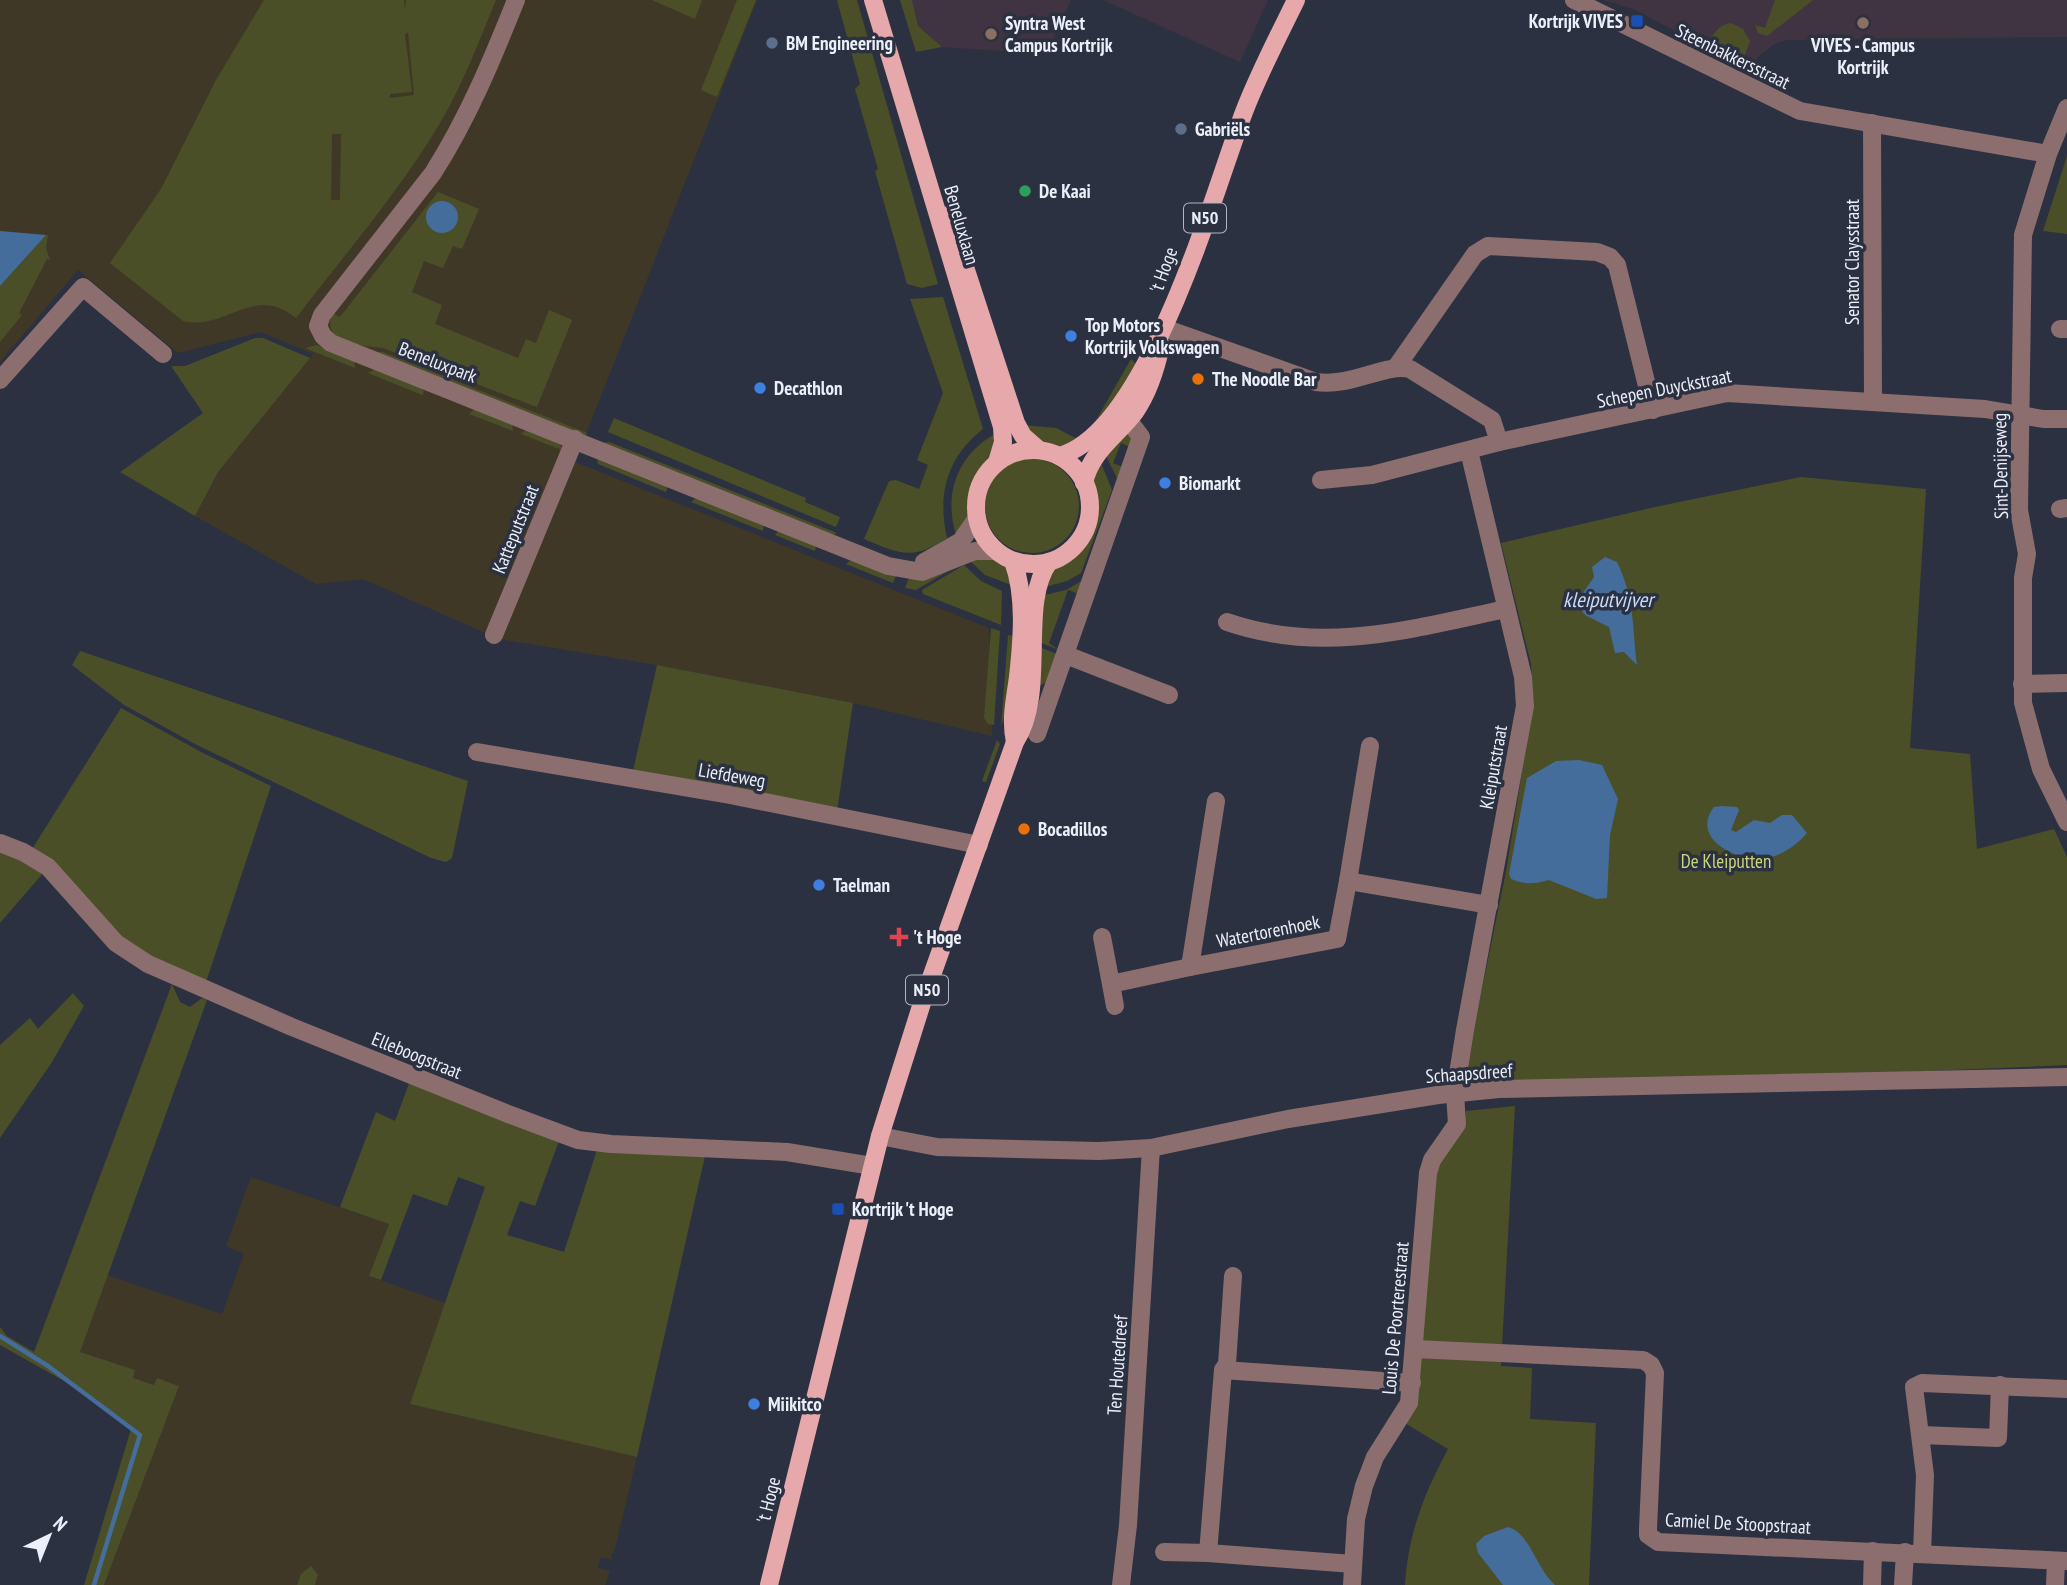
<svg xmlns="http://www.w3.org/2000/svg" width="2067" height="1585" viewBox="0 0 2067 1585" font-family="'PT Sans Narrow',sans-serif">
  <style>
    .industrial { fill: #403827 }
    .education { fill: #403443 }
    .green { fill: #4b4f28; fill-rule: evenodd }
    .water { fill: #446d9b }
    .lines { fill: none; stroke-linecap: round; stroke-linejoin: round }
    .stream { stroke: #446d9b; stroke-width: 4.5 }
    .minor { stroke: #8c6e6f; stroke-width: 18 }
    .major { stroke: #e6a8ab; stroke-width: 18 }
    .transit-dot { fill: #1a4fb4; stroke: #2b3141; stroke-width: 2.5 }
    .education-dot { fill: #8d6e63; stroke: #2b3141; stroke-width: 2.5 }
    .service-dot { fill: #5c6f8a; stroke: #2b3141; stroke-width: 2.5 }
    .leisure-dot { fill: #2e9e5b; stroke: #2b3141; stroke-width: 2.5 }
    .shop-dot { fill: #3f7fe0; stroke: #2b3141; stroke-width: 2.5 }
    .food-dot { fill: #e8710a; stroke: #2b3141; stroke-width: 2.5 }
    .health-dot { fill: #e0444e; stroke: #2b3141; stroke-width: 2.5 }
    .labels { text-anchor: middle; stroke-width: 7; stroke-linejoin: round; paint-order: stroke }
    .shield { fill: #2b3141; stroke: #b1b6c2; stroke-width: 2 }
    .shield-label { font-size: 18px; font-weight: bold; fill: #eaeff9 }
    .poi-label { font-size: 19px; font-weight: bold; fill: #eaeff9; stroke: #2b3141; text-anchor: start }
    .street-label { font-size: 19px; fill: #eaeff9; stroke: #2b3141 }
    .park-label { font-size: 19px; fill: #ccd67a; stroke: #2b3141 }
    .water-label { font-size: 21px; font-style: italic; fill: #c5ddf9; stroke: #2b3141 }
  </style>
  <rect width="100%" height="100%" fill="#2b3141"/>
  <g class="industrial">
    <path d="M 0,0 L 757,0 L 575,462 L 989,628 L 992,736 L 853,703 L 657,665 L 499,639 L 363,579 L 316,584 L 195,516 L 218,472 L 313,354 L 261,332 L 178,353 L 78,270 L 0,362 Z"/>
    <path d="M 251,1177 L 389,1224 L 369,1276 L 445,1303 L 410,1404 L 637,1457 L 614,1553 L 611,1553 L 612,1560 L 601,1557 L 598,1568 L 610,1571 L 605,1585 L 315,1585 L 318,1575 L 301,1574 L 297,1585 L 104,1585 L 179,1386 L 156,1378 L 154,1385 L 133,1378 L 135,1371 L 80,1352 L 107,1275 L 222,1314 L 244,1254 L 226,1246 Z"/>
  </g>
  <g class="education">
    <path d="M 912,0 L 1071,0 L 1047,54 L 942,47 L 918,26 Z"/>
    <path d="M 1103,0 L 1268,0 L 1240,62 Z"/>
    <path d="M 1604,0 L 2067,0 L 2067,37 L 1788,40 L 1774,44 L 1757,58 L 1753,71 L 1633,9 Z"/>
  </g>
  <g class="green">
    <path d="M 264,0 L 404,0 L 405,11 L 406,0 L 496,0 C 479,41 463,84 440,123 C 399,192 345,254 296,318 C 254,283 226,331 183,321 L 110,263 L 161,189 L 216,80 ZM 408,32 L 414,95 L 390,98 L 390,94 L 412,92 L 405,35 ZM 332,134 L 341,134 L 340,200 L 331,200 Z"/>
    <path d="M 652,0 L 702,0 L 695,19 Z"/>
    <path d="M 737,0 L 756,0 L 717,97 L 701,90 Z"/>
    <path d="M 837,0 L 857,0 L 938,284 L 922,288 L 907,284 L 875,171 L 878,169 L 855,89 L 860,84 Z"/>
    <path d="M 900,0 L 912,0 L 918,26 L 942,47 L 916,52 Z"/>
    <path d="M 1775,0 L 1813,0 L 1767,36 L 1758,33 L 1755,25 L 1765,28 Z"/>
    <path d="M 1731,23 L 1743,29 L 1750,41 L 1741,66 L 1737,69 L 1706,49 C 1711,37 1717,25 1731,23 Z"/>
    <path d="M 2067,156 L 2067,234 L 2043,231 Z"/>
    <path d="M 438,192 L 479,209 L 462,249 L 453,246 L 443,268 L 424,261 L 412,292 L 442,305 L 435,324 L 518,358 L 526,339 L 536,343 L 549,310 L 572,320 L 537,407 L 383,348 C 363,345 321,345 332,313 L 340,317 Z"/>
    <path d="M 46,235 L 48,235 L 46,248 L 50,260 L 47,259 L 19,313 L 22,315 L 0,342 L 0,286 Z"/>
    <path d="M 943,297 L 983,429 C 947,457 937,494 947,538 C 912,561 900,554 864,539 L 889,481 L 896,480 L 919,489 L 928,465 L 917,460 L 943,393 L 910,299 Z"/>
    <path d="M 255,338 L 263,338 L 310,358 L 218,472 L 195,516 L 120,472 L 203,413 L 171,366 L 185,366 Z"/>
    <path d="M 317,345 L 354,360 L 355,368 L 305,348 Z"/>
    <path d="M 372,352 L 383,352 L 587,433 L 585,438 Z"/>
    <path d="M 1131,359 L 1137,365 L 1133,377 L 1095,422 Z"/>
    <path d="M 376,369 L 421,387 L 424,392 L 422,395 L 368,373 Z"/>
    <path d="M 475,409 L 512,423 L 513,431 L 469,414 Z"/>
    <path d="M 614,418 L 806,498 L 805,502 L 840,517 L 836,527 L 608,432 Z"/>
    <path d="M 1023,425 L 1056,428 L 1081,441 C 1052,452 1045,446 1023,425 Z"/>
    <path d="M 526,430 L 560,443 L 562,450 L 521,434 Z"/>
    <path d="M 1131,431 L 1132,448 L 1121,443 L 1113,463 L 1125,468 L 1119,482 L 1104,452 Z"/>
    <path d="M 997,433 L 994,455 L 974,480 L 968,517 L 957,537 C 942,495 958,453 997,433 Z"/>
    <path d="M 609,442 L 837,533 L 831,536 L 603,443 Z"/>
    <path d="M 597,457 L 668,485 L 666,492 L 598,464 Z"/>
    <path d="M 1099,458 L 1112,490 L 1081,573 L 1067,581 L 1041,588 C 1056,560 1077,560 1091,532 C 1099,515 1094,502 1092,484 C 1092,476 1096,466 1099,458 Z"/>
    <circle cx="1032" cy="506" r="47"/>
    <path d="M 1801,477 L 1926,489 L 1910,748 L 1970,754 L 1977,849 L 2054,829 L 2067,857 L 2067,1065 L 1809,1076 L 1463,1081 L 1506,872 L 1533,703 L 1531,664 L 1501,543 L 1655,507 Z"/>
    <path d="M 697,497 L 764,524 L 763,531 L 691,502 Z"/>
    <path d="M 779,530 L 816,545 L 815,551 L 775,535 Z"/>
    <path d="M 994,558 L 1007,568 L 1014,586 L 985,575 L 968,559 Z"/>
    <path d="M 852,559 L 896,576 L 893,583 L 846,564 Z"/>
    <path d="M 962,563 L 916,590 L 905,588 L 909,578 Z"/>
    <path d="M 964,565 L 981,581 L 1002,591 L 1001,625 L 923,594 L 922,590 Z"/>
    <path d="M 1085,579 L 1079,594 L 1068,590 L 1049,643 L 1059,650 L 1039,642 L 1040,596 L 1066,590 Z"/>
    <path d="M 991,628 L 1000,631 L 994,725 L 988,724 L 984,718 Z"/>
    <path d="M 1008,635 L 1013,636 L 1008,702 L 1001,727 Z"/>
    <path d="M 1039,647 L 1057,654 L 1048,681 L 1036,688 Z"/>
    <path d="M 80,651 L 468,781 L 452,858 L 446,862 L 431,858 L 197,745 L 124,705 L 72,665 Z"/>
    <path d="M 657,665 L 853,703 L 837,811 L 632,775 Z"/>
    <path d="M 121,708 L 203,753 L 271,786 L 205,985 L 137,953 L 32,849 Z"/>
    <path d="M 997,740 L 1000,744 L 986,782 L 982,781 Z"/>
    <path d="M 0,849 L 44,872 L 0,923 Z"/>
    <path d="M 172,984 L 180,1002 L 190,1007 L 202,998 L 207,1000 L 80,1352 L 135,1370 L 133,1378 L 154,1385 L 157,1378 L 179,1386 L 104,1585 L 84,1585 L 131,1429 L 64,1381 L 0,1345 L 0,1327 L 7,1336 L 34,1352 Z"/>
    <path d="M 73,993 L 84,1006 L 52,1062 L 0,1138 L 0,1045 L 30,1018 L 38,1029 Z"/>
    <path d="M 410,1081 L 560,1138 L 535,1206 L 520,1201 L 507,1235 L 564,1252 L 597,1150 L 705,1156 L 637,1457 L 410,1404 L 485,1187 L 458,1177 L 447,1206 L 413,1194 L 381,1280 L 369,1276 L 389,1224 L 340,1207 L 376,1112 L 395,1121 Z"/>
    <path d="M 1515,1106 L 1501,1366 L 1532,1368 L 1530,1419 L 1596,1423 L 1589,1585 L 1405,1585 C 1408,1534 1424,1494 1448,1449 L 1403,1422 L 1437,1166 L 1464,1127 L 1466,1111 Z"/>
    <path d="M 311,1566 L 318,1575 L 315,1585 L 297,1585 L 301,1574 Z"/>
  </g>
  <g class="water">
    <circle cx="442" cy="217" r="16"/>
    <path d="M 0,231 L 46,235 L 0,286 Z"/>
    <path d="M 1605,557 L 1617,562 C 1635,599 1632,626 1637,665 L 1624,652 L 1615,653 L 1609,627 L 1585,615 L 1576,603 L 1594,577 L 1592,567 Z"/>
    <path d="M 1579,760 L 1602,765 L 1618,799 L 1610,835 L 1607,898 L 1596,899 L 1549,880 C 1534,884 1525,885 1511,879 L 1509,874 L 1527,778 L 1556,761 Z"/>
    <path d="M 1722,806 L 1737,807 L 1739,810 L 1731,830 L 1736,832 L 1754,820 L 1770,823 L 1782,815 L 1792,815 L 1807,833 C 1796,846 1777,859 1759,859 C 1732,859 1691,837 1714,807 Z"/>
    <path d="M 1508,1527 C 1530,1533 1536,1568 1555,1585 L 1503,1585 L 1478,1553 L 1476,1544 L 1484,1536 Z"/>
  </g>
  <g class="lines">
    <path class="stream" d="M 0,1336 L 48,1366 L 140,1435 L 94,1585"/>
    <g class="minor">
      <path d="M 516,0 C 492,60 468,118 433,173 L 322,315 L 318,326 L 323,336 L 331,343 L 888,566 L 922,572 L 975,551 L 996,551"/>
      <path d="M 1574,0 L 1800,111 L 2048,154"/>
      <path d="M 2067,108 L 2048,154 L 2023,235 L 2019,510 L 2027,554 L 2023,578 L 2023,703 L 2041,769 L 2067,822"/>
      <path d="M 1872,123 L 1873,401"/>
      <path d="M 1164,328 L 1316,382 C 1352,387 1385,363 1410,369 L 1492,420 L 1499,442"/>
      <path d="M 2060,329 L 2067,329"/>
      <path d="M 1397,366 L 1475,254 L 1488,246 L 1597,252 L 1610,257 L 1617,265 L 1653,410"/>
      <path d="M 0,380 L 83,287 L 163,354"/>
      <path d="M 1321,480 L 1372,475 L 1499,442 L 1727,393 L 1985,409 L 2043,419 L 2067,419"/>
      <path d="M 2060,509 L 2067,508"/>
      <path d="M 924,562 L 961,541 L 977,518"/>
      <path d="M 1227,622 C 1323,655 1411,629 1506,609"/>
      <path d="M 494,635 L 575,439"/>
      <path d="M 1066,655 L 1169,695"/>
      <path d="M 2022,684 L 2067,683"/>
      <path d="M 1037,734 L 1141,437 L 1120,409"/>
      <path d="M 1370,746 L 1348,881 L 1489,905"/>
      <path d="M 477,752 L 730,795 L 979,845"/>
      <path d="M 1216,801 L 1190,967 L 1337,939 L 1348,881"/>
      <path d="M 0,843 L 23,852 L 48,867 L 116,943 L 148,964 L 292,1027 L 508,1114 L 578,1140 L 611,1144 L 787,1152 L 872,1166"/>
      <path d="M 1102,937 L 1111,984"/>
      <path d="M 1115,1006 L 1111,984 L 1190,967"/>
      <path d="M 880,1136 L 937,1147 L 1099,1151 L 1151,1148 L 1288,1119 L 1438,1095 L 1499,1089 L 2067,1077"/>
      <path d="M 1415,1349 L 1643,1360 L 1651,1365 L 1655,1373 L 1648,1529 L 1648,1535 L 1658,1542 L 2067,1561"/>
      <path d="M 1223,1370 L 1227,1364 L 1233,1276"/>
      <path d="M 1921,1435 L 1998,1438 L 2000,1385"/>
      <path d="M 1164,1552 L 1208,1553"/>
      <path d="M 1922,1553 L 1925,1475 L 1914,1387 L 1922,1383 L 2067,1389"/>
      <path d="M 1353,1564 L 1208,1553 L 1223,1370 L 1412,1383"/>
      <path d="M 1121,1585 L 1128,1525 L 1151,1148"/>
      <path d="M 1352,1585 L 1356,1519 L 1364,1486 L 1375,1457 L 1409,1403 L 1428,1173 L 1432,1160 L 1457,1124 L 1455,1093 L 1465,1030 L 1525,706 L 1523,677 L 1469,451"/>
      <path d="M 1872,1585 L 1873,1551"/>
      <path d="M 1903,1585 L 1905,1552"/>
      <path d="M 2055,1585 L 2056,1561"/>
    </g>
    <g class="major">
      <path d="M 873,0 L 1002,427 L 1003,442 L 997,462"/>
      <path d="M 948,215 L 1016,423 L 1023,436 L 1039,450"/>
      <circle cx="1033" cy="507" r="57"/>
      <path d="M 1059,456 C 1148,432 1213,194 1244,112 C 1259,73 1278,37 1296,0"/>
      <path d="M 1084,483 C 1091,451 1116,437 1135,412 C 1149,392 1156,369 1161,345"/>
      <path d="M 1013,561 C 1026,596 1022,640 1018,677 C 1015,700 1010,719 1015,742"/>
      <path d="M 769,1585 L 880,1136 L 922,1003 L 1015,742 C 1048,691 1018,605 1049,562"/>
    </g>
  </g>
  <g class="transit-dot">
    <rect x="1630" y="14" width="14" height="14" rx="3.5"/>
    <rect x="831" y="1202" width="14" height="14" rx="3.5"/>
  </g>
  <g class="education-dot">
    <circle cx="1863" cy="23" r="7"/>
    <circle cx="991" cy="34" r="7"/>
  </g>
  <g class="service-dot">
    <circle cx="772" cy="43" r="7"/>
    <circle cx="1181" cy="129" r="7"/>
  </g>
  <circle class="leisure-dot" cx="1025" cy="191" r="7"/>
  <g class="shop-dot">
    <circle cx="1071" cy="336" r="7"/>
    <circle cx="760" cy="388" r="7"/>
    <circle cx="1165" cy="483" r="7"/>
    <circle cx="819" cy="885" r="7"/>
    <circle cx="754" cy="1404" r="7"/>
  </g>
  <g class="food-dot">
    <circle cx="1198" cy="379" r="7"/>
    <circle cx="1024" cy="829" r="7"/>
  </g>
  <path class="health-dot" d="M895.5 926.5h7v7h7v7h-7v7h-7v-7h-7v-7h7z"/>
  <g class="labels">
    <g class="shield">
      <rect x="1184" y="203.5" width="42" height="29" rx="5"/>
      <rect x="906" y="975.5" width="42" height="29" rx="5"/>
    </g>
    <g class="shield-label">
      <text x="1205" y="224">N50</text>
      <text x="927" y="996">N50</text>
    </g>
    <g class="poi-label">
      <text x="1623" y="28" text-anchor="end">Kortrijk VIVES</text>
      <text x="1005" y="30">Syntra West<tspan x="1005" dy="22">Campus Kortrijk</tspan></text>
      <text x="786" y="50">BM Engineering</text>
      <text x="1863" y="52" text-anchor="middle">VIVES - Campus<tspan x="1863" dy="22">Kortrijk</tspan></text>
      <text x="1195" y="136">Gabriëls</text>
      <text x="1039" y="198">De Kaai</text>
      <text x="1085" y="332">Top Motors<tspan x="1085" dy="22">Kortrijk Volkswagen</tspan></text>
      <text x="1212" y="386">The Noodle Bar</text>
      <text x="774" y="395">Decathlon</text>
      <text x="1179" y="490">Biomarkt</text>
      <text x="1038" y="836">Bocadillos</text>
      <text x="833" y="892">Taelman</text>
      <text x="913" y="944">'t Hoge</text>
      <text x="852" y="1216">Kortrijk 't Hoge</text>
      <text x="768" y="1411">Miikitco</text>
    </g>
    <g class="street-label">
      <text transform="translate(1733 56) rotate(26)" y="7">Steenbakkersstraat</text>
      <text transform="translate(962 225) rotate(74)" y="7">Beneluxlaan</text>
      <text transform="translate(1852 262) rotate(-90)" y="7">Senator Claysstraat</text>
      <text transform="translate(1163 270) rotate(-70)" y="7">'t Hoge</text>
      <text transform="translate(438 362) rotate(21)" y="7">Beneluxpark</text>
      <text transform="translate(1664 388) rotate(-11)" y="7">Schepen Duyckstraat</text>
      <text transform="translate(2000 466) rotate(-91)" y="7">Sint-Denijseweg</text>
      <text transform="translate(515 529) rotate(-68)" y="7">Katteputstraat</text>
      <text transform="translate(1493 767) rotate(-80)" y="7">Kleiputstraat</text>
      <text transform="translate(732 775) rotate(10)" y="7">Liefdeweg</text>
      <text transform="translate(1268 931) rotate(-11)" y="7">Watertorenhoek</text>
      <text transform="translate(417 1055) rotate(22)" y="7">Elleboogstraat</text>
      <text transform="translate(1469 1073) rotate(-4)" y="7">Schaapsdreef</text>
      <text transform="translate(1395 1318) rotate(-85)" y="7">Louis De Poorterestraat</text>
      <text transform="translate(1117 1365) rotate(-86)" y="7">Ten Houtedreef</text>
      <text transform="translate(768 1500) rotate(-76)" y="7">'t Hoge</text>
      <text transform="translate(1738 1523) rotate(3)" y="7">Camiel De Stoopstraat</text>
    </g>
    <g class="park-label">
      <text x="1726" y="868">De Kleiputten</text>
    </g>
    <g class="water-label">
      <text x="1608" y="607">kleiputvijver</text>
    </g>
  </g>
  <g transform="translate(49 1536) rotate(43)" stroke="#2b3141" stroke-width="5" paint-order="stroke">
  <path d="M0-5L12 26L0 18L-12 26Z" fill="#eaeff9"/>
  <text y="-10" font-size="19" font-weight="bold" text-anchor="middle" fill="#eaeff9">N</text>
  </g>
</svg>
